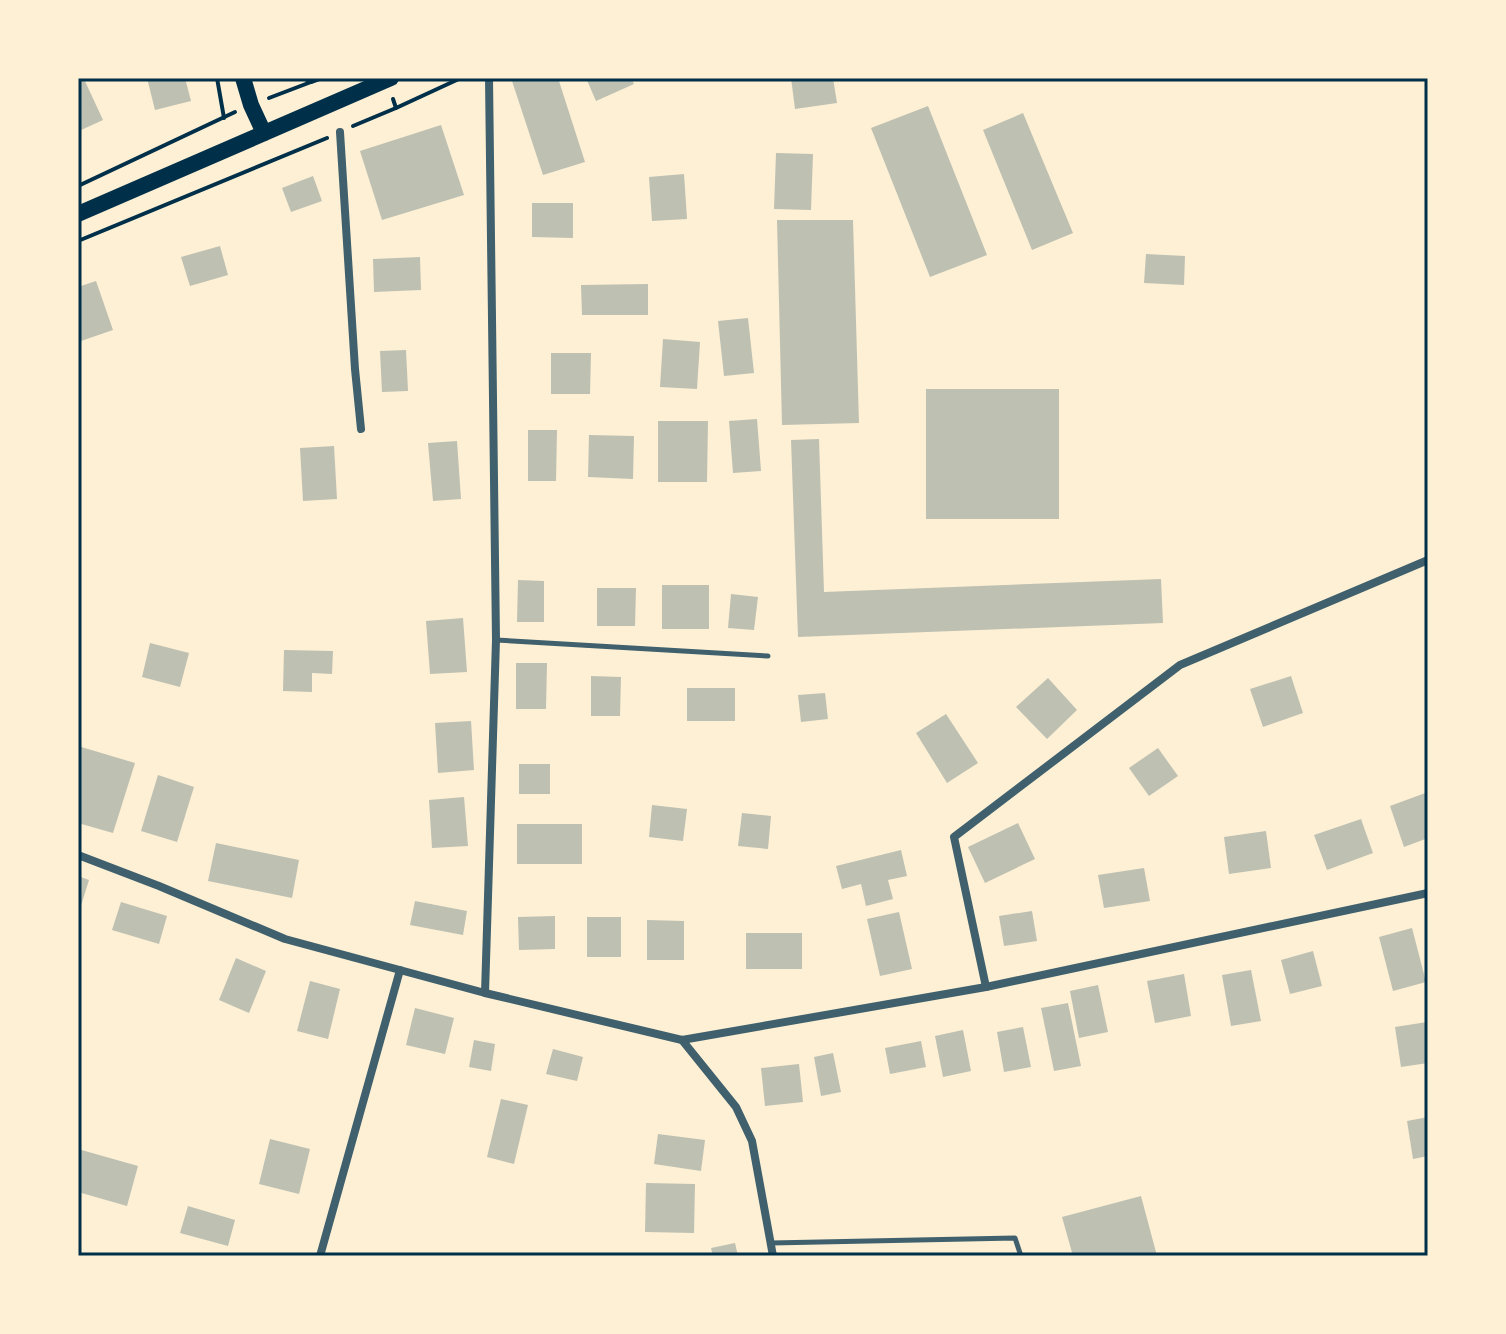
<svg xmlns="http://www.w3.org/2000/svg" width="1506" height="1334" viewBox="0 0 1506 1334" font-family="Helvetica,sans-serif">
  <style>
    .building { fill: #bec0b2 }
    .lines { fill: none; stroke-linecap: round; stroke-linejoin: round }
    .path { stroke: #003049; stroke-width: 4 }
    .service { stroke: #3f606c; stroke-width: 5 }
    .minor { stroke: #3f606c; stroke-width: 8 }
    .primary { stroke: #003049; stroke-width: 16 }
    .neatline { fill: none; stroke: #003049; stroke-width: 3 }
  </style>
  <rect width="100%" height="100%" fill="#fdf0d5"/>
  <g class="building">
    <path d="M 147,78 L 185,78 L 191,101 L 155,110 Z"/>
    <path d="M 522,78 L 558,78 L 585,162 L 543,175 L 512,81 Z"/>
    <path d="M 586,78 L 631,78 L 634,84 L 596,101 Z"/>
    <path d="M 791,78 L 833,78 L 837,103 L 795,109 Z"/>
    <path d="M 84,79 L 103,120 L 79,131 L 78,82 Z"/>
    <path d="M 928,106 L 987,255 L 930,277 L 871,128 Z"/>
    <path d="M 1023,113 L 1073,233 L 1032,250 L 983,130 Z"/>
    <path d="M 441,125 L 464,195 L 382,220 L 360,151 Z"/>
    <path d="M 776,153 L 813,154 L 811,210 L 774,209 Z"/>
    <path d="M 684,174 L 687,219 L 652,221 L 649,177 Z"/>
    <path d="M 313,176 L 322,201 L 291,212 L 282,188 Z"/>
    <path d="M 532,203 L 573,203 L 573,238 L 532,237 Z"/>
    <path d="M 777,220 L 853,220 L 859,423 L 782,425 Z"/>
    <path d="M 220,246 L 228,275 L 190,286 L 181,257 Z"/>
    <path d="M 1146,254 L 1185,256 L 1184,285 L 1144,283 Z"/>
    <path d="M 420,257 L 421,290 L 374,292 L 373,259 Z"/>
    <path d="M 96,281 L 113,330 L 81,341 L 78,332 L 78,287 Z"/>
    <path d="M 648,284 L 648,315 L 582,315 L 581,285 Z"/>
    <path d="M 748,318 L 754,373 L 724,376 L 718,321 Z"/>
    <path d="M 663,339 L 700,342 L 697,389 L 660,387 Z"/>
    <path d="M 406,350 L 408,391 L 382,392 L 380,351 Z"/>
    <path d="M 551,353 L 591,353 L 590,394 L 551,394 Z"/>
    <rect x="926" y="389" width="133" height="130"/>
    <path d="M 757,419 L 761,471 L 733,473 L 729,421 Z"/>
    <path d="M 658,421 L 708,421 L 707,482 L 658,482 Z"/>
    <path d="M 528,430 L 557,430 L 556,481 L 528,481 Z"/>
    <path d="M 589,435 L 634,436 L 633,479 L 588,477 Z"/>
    <path d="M 819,439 L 824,592 L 1161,579 L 1163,623 L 798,637 L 791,440 Z"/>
    <path d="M 457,441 L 461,499 L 433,501 L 428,443 Z"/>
    <path d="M 334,446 L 337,499 L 303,501 L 300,448 Z"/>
    <path d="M 518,580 L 544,581 L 544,622 L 517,622 Z"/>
    <rect x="662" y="585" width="47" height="44"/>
    <path d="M 597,588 L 636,588 L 635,626 L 597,626 Z"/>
    <path d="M 731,594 L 758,597 L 754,630 L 728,628 Z"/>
    <path d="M 463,618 L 467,672 L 430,674 L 426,621 Z"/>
    <path d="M 150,643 L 189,653 L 180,687 L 142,677 Z"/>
    <path d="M 284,650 L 333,651 L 332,674 L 312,673 L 312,692 L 283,691 Z"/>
    <path d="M 516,663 L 547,663 L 546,709 L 516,709 Z"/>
    <path d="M 591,676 L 621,677 L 620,716 L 591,716 Z"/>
    <path d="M 1291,676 L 1303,713 L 1263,727 L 1250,689 Z"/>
    <path d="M 1048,678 L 1077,710 L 1047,739 L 1016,707 Z"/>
    <rect x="687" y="688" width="48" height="33"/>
    <path d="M 825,693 L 828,719 L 801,722 L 798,695 Z"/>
    <path d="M 946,714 L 978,763 L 947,783 L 916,733 Z"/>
    <path d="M 471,721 L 474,770 L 438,773 L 435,723 Z"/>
    <path d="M 78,746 L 135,763 L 113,833 L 78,823 Z"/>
    <path d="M 1158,748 L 1178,776 L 1149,796 L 1129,768 Z"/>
    <rect x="519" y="764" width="31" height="30"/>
    <path d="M 158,775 L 194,787 L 177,842 L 141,831 Z"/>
    <path d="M 1428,792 L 1428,838 L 1404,847 L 1390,806 Z"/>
    <path d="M 464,797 L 468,846 L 432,848 L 429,800 Z"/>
    <path d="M 652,805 L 687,809 L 683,841 L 649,837 Z"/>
    <path d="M 742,813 L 771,816 L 768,849 L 738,846 Z"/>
    <path d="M 1361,819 L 1373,853 L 1327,870 L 1314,835 Z"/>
    <path d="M 1018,823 L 1035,859 L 985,883 L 968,847 Z"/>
    <rect x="517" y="824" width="65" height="40"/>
    <path d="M 1266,831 L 1271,868 L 1229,874 L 1224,837 Z"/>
    <path d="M 216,843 L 299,860 L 292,898 L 208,881 Z"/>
    <path d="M 901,850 L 907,876 L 888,880 L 893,899 L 866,906 L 861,884 L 842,889 L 836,866 Z"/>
    <path d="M 1144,868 L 1150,901 L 1104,908 L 1098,875 Z"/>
    <path d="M 78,876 L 89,880 L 79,912 L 78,911 Z"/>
    <path d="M 415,901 L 467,911 L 463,935 L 410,925 Z"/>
    <path d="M 121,902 L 167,916 L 159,944 L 112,930 Z"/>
    <path d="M 1032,911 L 1037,941 L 1004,946 L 999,916 Z"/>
    <path d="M 899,912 L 912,969 L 880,976 L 867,919 Z"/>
    <path d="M 555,916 L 555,949 L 519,950 L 518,917 Z"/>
    <rect x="587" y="917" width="34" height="40"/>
    <path d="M 647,920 L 684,921 L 684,960 L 647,960 Z"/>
    <path d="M 1412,928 L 1426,982 L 1393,991 L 1379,937 Z"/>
    <rect x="746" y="933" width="56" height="36"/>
    <path d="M 1313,951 L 1322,986 L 1290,994 L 1281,960 Z"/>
    <path d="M 236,958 L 266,971 L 249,1013 L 219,1000 Z"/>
    <path d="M 1251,970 L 1261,1021 L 1231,1026 L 1222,975 Z"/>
    <path d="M 1184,974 L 1191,1016 L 1155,1023 L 1147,981 Z"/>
    <path d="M 310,981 L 340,989 L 328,1039 L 297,1031 Z"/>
    <path d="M 1098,985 L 1108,1032 L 1079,1038 L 1070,991 Z"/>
    <path d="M 1068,1003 L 1081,1066 L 1054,1071 L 1041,1008 Z"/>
    <path d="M 415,1008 L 454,1018 L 445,1054 L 406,1045 Z"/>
    <path d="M 1427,1022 L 1428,1063 L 1401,1067 L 1395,1027 Z"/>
    <path d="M 1023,1027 L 1031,1067 L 1004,1072 L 997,1032 Z"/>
    <path d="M 963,1030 L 971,1071 L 943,1077 L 935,1036 Z"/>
    <path d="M 474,1040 L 495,1044 L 491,1071 L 469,1067 Z"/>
    <path d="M 921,1041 L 926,1067 L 890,1074 L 885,1048 Z"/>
    <path d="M 553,1049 L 583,1057 L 577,1081 L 546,1074 Z"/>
    <path d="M 833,1053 L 841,1092 L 821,1096 L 814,1057 Z"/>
    <path d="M 799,1064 L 803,1102 L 765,1106 L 761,1068 Z"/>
    <path d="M 501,1099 L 528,1105 L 514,1164 L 487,1157 Z"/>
    <path d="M 1428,1117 L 1428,1156 L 1413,1159 L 1407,1121 Z"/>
    <path d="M 658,1134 L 705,1140 L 701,1171 L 654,1164 Z"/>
    <path d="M 270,1139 L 310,1149 L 299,1194 L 259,1184 Z"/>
    <path d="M 78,1149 L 138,1166 L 127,1206 L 78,1192 Z"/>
    <path d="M 646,1183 L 695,1184 L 694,1233 L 645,1232 Z"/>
    <path d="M 1141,1196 L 1157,1256 L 1073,1256 L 1062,1217 Z"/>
    <path d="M 188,1206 L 235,1220 L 228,1246 L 180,1233 Z"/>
    <path d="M 735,1243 L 738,1256 L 713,1256 L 711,1248 Z"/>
  </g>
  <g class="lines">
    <g class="path">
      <path d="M 217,78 L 224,118"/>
      <path d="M 303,78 L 311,82 L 322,78"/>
      <path d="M 269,98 L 311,82"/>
      <path d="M 393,99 L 396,108 L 461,78"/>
      <path d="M 353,126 L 396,108"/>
      <path d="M 78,186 L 235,112"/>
      <path d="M 78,241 L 327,138"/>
    </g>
    <g class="service">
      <path d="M 496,640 L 768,656"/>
      <path d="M 771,1243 L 1015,1238 L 1021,1256"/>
    </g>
    <g class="minor">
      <path d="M 340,132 L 355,369 L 361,429"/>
      <path d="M 78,855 L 159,886 L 285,939 L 485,993 L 682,1040 L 986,987 L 1428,893"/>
      <path d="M 986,987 L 954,837 L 1180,665 L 1428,560"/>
      <path d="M 485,993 L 496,640 L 489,78"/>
      <path d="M 682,1040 L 736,1107 L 752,1141 L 773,1256"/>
      <path d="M 320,1256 L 400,970"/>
    </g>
    <g class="primary">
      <path d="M 243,78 L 251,105 L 264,133"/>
      <path d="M 78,214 L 391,78"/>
    </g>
  </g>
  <rect width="1506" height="1334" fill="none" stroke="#fdf0d5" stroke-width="160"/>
  <rect x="80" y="80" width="1346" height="1174" class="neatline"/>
</svg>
